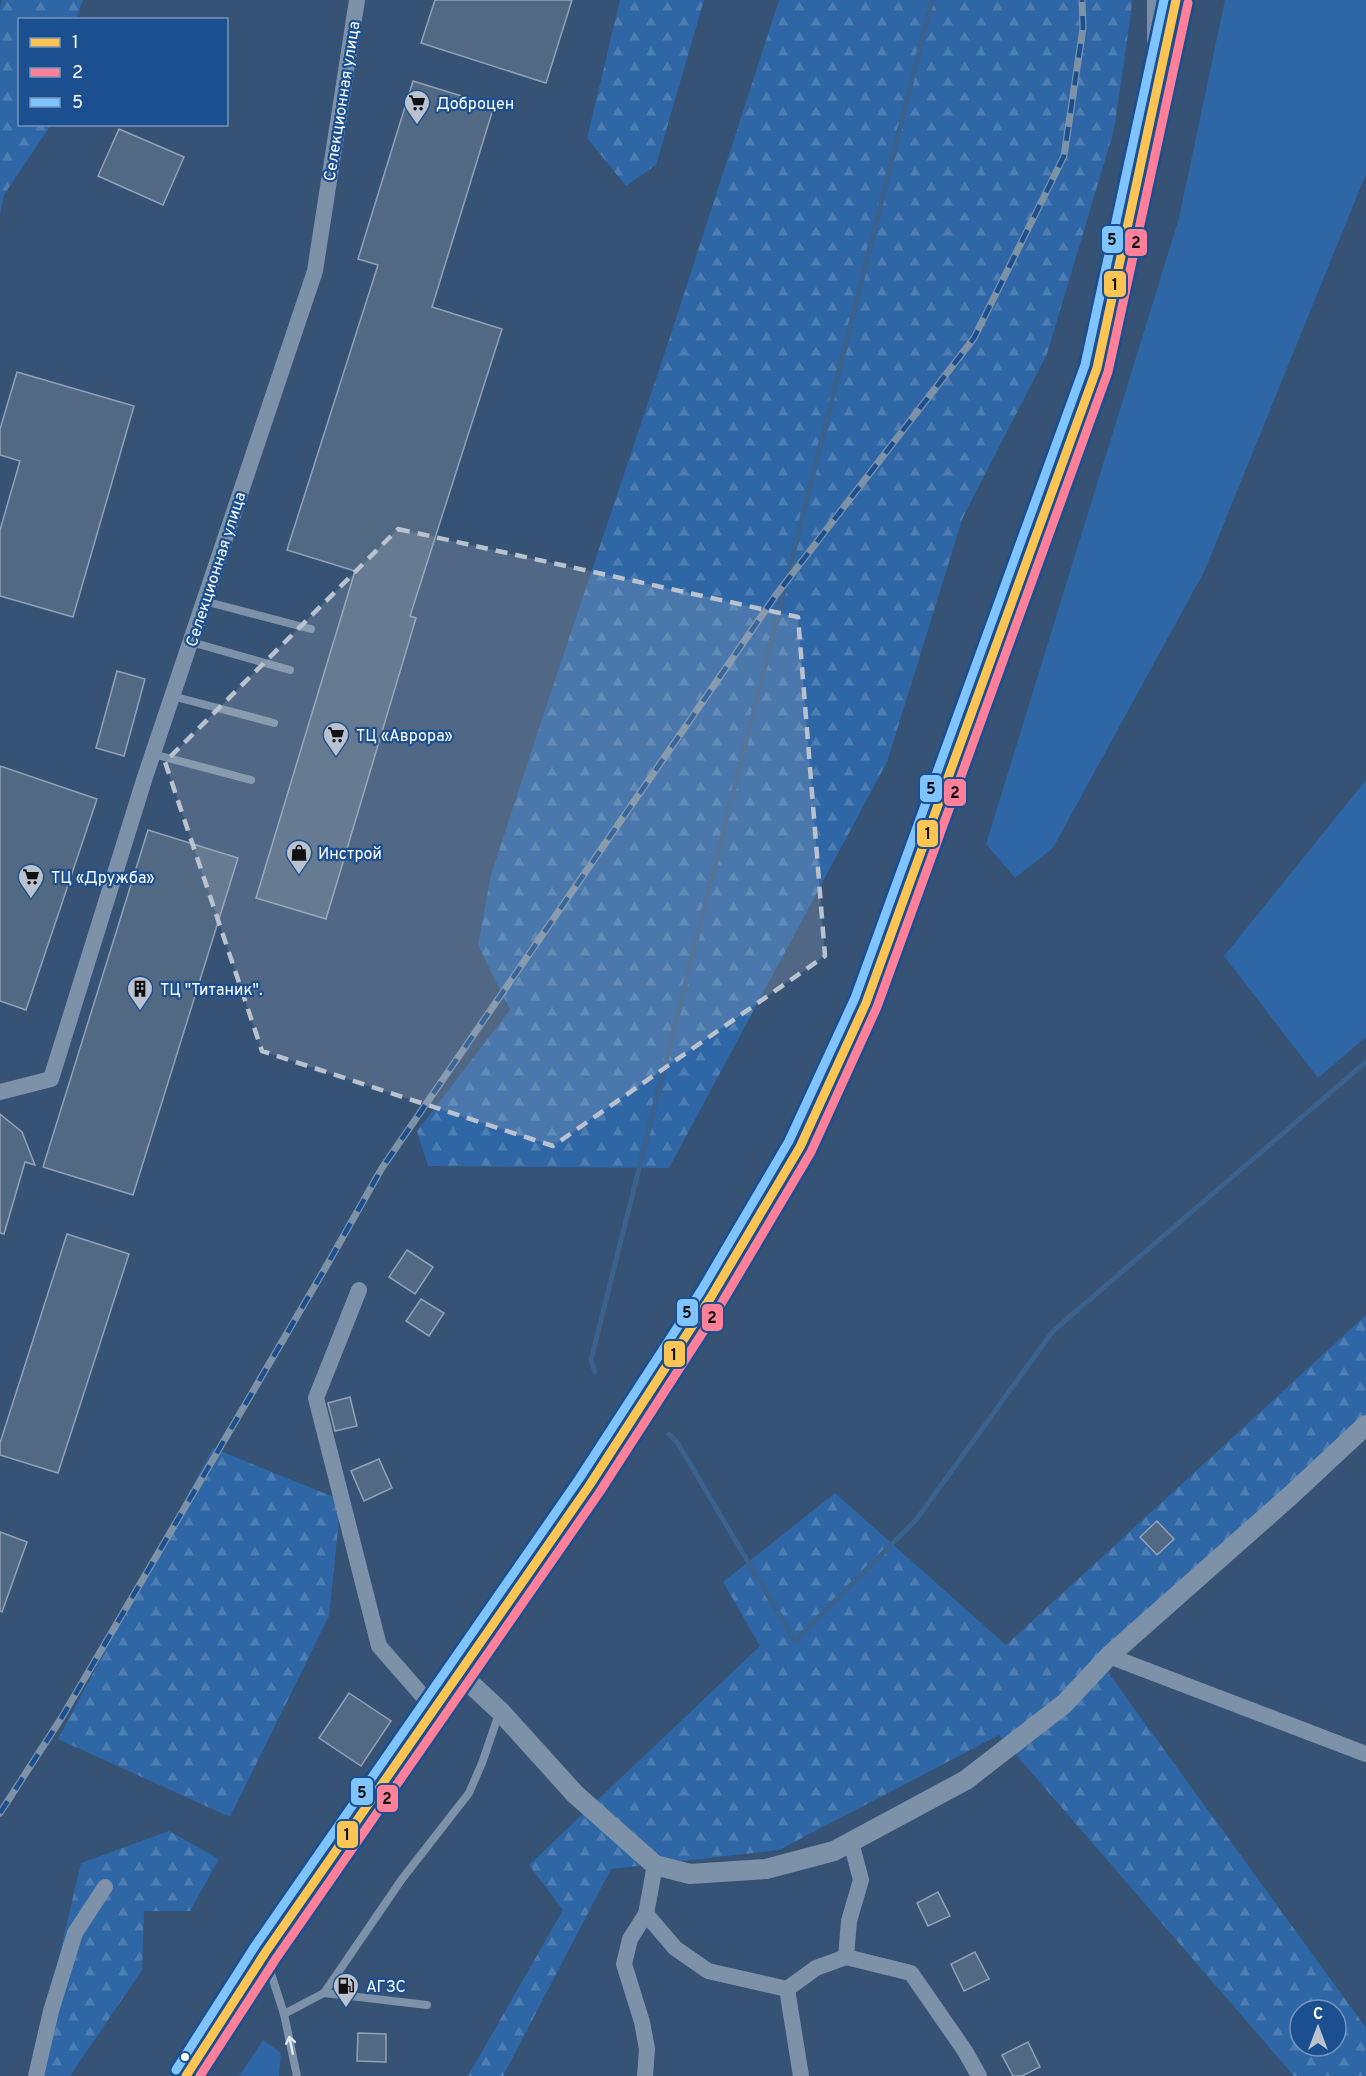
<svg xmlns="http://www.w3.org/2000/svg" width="1366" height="2076" viewBox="0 0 1366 2076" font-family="Overpass,sans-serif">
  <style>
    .green { fill: #2f66a5 }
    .forest { fill: url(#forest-firs); fill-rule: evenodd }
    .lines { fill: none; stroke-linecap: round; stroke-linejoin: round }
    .stream { stroke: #3b618d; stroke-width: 5 }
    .building { fill: #526984; stroke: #92a2b6; stroke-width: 1.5 }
    .service { stroke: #7d92a8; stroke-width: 8 }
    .minor { stroke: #7d92a8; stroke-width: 16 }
    .tertiary { stroke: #7d92a8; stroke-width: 20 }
    .secondary { stroke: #798da4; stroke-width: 22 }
    .rail-casing { stroke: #7e92a7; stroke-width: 7 }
    .rail { stroke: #1b4f8f; stroke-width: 4.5; stroke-dasharray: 14; stroke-linecap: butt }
    .bus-1-casing { stroke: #1b4f8f; stroke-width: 14 }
    .bus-2-casing { stroke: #1b4f8f; stroke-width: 14 }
    .bus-3-casing { stroke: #1b4f8f; stroke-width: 14 }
    .bus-1 { stroke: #fcc553; stroke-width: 9 }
    .bus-2 { stroke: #ff8098; stroke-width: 9 }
    .bus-3 { stroke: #80c4ff; stroke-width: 9 }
    .oneway { stroke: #e5e9ee }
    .marked { fill: #b9c2ce; fill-opacity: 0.2; stroke: #b9c2ce; stroke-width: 4.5; stroke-dasharray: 12 8; stroke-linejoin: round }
    .bus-dot { fill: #fff; stroke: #1b4f8f; stroke-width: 2 }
    .labels { text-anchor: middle; stroke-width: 4.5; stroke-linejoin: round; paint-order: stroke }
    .street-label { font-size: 16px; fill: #fff; stroke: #1b4f8f }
    .poi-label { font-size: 16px; fill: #fff; stroke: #1b4f8f; text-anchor: start }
    .line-badge { stroke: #1b4f8f; stroke-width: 2 }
    .pale-badge-label { font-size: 16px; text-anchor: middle; font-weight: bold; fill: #111 }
  </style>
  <defs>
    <pattern id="forest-firs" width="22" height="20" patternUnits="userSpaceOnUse" patternTransform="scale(1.5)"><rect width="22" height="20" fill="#2f66a5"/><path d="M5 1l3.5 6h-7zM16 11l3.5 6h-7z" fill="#4e7db2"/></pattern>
  </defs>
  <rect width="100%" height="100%" fill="#365274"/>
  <g class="green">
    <path d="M 1225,0 L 1366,0 L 1366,174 L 1205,570 L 1053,848 L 1015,878 L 986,844 L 1179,218 Z"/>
    <path d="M 1366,780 L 1366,1037 L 1318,1078 L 1224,956 Z"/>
    <path d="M 263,2040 L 281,2053 L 279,2076 L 239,2076 Z"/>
  </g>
  <g class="forest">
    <path d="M 2,0 L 83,0 L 76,19 L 20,20 L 20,124 L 51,125 L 4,195 L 0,214 L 0,5 Z"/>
    <path d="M 620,0 L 704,0 L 656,165 L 626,186 L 587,138 Z"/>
    <path d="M 779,0 L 1132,0 L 1131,13 L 1114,130 L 1047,354 L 963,517 L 887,762 L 669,1168 L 428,1166 L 417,1131 L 510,1010 L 478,945 L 491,875 L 546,707 L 670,337 Z"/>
    <path d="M 1366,1315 L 1366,1426 L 1099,1660 L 1366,2028 L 1366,2076 L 1294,2076 L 999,1735 L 779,1850 L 611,1869 L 503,2076 L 468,2076 L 563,1910 L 529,1865 L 760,1646 L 723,1582 L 835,1493 L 1006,1645 ZM 1300,2010 L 1336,2010 L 1336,2046 L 1300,2046 Z"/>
    <path d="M 213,1448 L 341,1500 L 329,1616 L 230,1817 L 58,1739 Z"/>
    <path d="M 169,1831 L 219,1859 L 190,1911 L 144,1911 L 142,1970 L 70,2076 L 31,2076 L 81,1863 Z"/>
  </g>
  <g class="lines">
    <g class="stream">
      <path d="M 595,1372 L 591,1360 L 932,0"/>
      <path d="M 669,1434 L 677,1442 L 795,1641 L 916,1520 L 1053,1331 L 1366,1062"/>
    </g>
  </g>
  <g class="building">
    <path d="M 435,0 L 572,0 L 546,83 L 421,43 Z"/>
    <path d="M 413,81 L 494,106 L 432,307 L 502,329 L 410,616 L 416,618 L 326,919 L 256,898 L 355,571 L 287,550 L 378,265 L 358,259 Z"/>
    <path d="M 119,129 L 184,157 L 163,205 L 98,176 Z"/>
    <path d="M 17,372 L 134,406 L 73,617 L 0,596 L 0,530 L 20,461 L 0,455 L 0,429 Z"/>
    <path d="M 117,671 L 145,679 L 124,756 L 96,748 Z"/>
    <path d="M 0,766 L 97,799 L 26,1010 L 0,1001 Z"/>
    <path d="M 148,830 L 238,858 L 133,1195 L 43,1167 Z"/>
    <path d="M 0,1114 L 22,1132 L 35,1165 L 25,1162 L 4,1234 L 0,1233 Z"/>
    <path d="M 67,1234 L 129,1254 L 58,1473 L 0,1455 L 0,1443 Z"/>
    <path d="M 407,1250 L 433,1267 L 415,1294 L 389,1277 Z"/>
    <path d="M 421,1299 L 444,1313 L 429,1336 L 406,1321 Z"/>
    <path d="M 350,1397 L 357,1426 L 335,1431 L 328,1403 Z"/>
    <path d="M 379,1459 L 392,1488 L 364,1501 L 351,1471 Z"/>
    <path d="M 1157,1521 L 1174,1539 L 1157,1555 L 1140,1537 Z"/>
    <path d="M 0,1532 L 27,1542 L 2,1612 L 0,1611 Z"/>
    <path d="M 349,1693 L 391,1721 L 361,1766 L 319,1738 Z"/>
    <path d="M 938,1892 L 950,1916 L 928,1926 L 917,1903 Z"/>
    <path d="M 975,1952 L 989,1979 L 964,1991 L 951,1964 Z"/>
    <path d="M 358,2033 L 386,2034 L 386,2062 L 357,2061 Z"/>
    <path d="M 1028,2042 L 1040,2067 L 1022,2076 L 1013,2076 L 1002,2055 Z"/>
  </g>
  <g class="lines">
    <g class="service">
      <path d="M 204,601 L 311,629"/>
      <path d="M 191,642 L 290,670"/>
      <path d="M 172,696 L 274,723"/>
      <path d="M 153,754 L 251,780"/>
      <path d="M 266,1958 L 284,2014 L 297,2076"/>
      <path d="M 324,1993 L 427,2005"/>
      <path d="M 284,2014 L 324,1993 L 402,1879 L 469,1793 L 482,1763 L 500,1711"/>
    </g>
    <g class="minor">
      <path d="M 0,1092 L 51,1079 L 145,777 L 315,271 L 357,0"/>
      <path d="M 359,1290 L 316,1398 L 379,1646 L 434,1709"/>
      <path d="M 1109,1656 L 1366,1754"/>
      <path d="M 851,1842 L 861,1880 L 849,1921 L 846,1957 L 911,1973 L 965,2051 L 979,2076"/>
      <path d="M 646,1914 L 675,1948 L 708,1971 L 787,1989"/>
      <path d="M 36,2076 L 51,2011 L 75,1933 L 105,1887"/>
      <path d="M 645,2076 L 647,2049 L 642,2022 L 624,1964 L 630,1939 L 646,1914 L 655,1865"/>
      <path d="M 801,2076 L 787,1989 L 816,1968 L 846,1957"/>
    </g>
    <path class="tertiary" d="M 459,1673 L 500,1711 L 575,1794 L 655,1865 L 690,1874 L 766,1869 L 834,1851 L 966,1780 L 1064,1704 L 1109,1656 L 1290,1496 L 1366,1425"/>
    <g class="secondary">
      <path d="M 1158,0 L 1158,40"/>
      <path d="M 186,2076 L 265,1953 L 589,1486 L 711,1297 L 800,1147 L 866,1003 L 1097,368 L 1176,0"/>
    </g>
    <defs>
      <path id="rail" d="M 0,1813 L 62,1717 L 327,1265 L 382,1168 L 776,595 L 974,338 L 1064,156 L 1083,28 L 1082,0"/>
    </defs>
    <use href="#rail" class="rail-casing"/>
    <use href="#rail" class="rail"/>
    <defs>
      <path id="bus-1" d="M 186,2076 L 265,1953 L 589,1486 L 711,1297 L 800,1147 L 866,1003 L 1097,368 L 1176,0"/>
      <path id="bus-2" d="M 200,2076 L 275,1960 L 599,1493 L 721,1304 L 811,1152 L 877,1007 L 1108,372 L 1188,3"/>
      <path id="bus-3" d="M 176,2070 L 255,1946 L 579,1479 L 701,1291 L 789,1141 L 855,998 L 1085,365 L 1164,0"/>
    </defs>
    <use href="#bus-1" class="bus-1-casing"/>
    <use href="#bus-2" class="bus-2-casing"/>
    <use href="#bus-3" class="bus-3-casing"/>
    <use href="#bus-1" class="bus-1"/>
    <use href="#bus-2" class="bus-2"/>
    <use href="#bus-3" class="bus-3"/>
  </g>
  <defs><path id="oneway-shaft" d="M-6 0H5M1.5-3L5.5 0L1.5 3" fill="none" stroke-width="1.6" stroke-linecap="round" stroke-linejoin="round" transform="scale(1.5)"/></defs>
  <use class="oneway" href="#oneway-shaft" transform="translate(291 2045) rotate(-102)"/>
  <path class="marked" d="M 398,529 L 798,617 L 825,956 L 553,1146 L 262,1051 L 165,762 Z"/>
  <defs>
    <symbol id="supermarket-pin" viewBox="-11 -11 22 30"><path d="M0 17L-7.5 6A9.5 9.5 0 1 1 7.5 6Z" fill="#b9c2ce" stroke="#1b4f8f"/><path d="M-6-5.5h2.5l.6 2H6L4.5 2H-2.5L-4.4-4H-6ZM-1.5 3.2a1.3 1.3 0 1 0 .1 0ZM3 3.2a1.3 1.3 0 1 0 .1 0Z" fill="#111"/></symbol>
    <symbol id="shop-pin" viewBox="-11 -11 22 30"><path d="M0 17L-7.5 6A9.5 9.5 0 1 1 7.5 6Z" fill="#b9c2ce" stroke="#1b4f8f"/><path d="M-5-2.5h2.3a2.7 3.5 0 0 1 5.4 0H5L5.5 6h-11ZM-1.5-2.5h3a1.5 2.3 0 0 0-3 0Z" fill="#111"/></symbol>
    <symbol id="building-pin" viewBox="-11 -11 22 30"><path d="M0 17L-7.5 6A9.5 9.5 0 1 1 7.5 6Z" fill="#b9c2ce" stroke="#1b4f8f"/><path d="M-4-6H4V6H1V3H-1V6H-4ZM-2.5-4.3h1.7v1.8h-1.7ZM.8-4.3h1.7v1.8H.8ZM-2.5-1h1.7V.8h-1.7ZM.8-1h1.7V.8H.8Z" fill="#111"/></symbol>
    <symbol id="fuel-pin" viewBox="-11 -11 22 30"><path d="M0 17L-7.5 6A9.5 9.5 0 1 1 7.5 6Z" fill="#b9c2ce" stroke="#1b4f8f"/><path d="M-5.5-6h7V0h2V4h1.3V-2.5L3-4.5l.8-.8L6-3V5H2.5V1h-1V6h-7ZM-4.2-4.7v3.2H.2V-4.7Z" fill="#111"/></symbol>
  </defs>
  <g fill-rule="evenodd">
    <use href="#supermarket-pin" x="402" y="88" width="30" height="40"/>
    <use href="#supermarket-pin" x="321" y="720" width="30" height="40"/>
    <use href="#shop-pin" x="284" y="838" width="30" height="40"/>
    <use href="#supermarket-pin" x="16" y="862" width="30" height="40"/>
    <use href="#building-pin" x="125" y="974" width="30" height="40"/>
    <use href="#fuel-pin" x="331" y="1971" width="30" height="40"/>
  </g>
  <circle class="bus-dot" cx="185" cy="2057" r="5"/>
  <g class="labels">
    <g class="street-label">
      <text transform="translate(341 101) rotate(-81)" y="6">Селекционная улица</text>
      <text transform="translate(215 569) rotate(-72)" y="6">Селекционная улица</text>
    </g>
    <g class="poi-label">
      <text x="436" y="109">Доброцен</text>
      <text x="356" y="741">ТЦ «Аврора»</text>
      <text x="318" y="859">Инстрой</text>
      <text x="51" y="883">ТЦ «Дружба»</text>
      <text x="160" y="995">ТЦ "Титаник".</text>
      <text x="366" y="1992">АГЗС</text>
    </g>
  </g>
  <g class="line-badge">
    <rect x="1101" y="225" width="23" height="29" rx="6" fill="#80c4ff"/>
    <rect x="1124" y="228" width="24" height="29" rx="6" fill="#ff8098"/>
    <rect x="1103" y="270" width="24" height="28" rx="6" fill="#fcc553"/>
    <rect x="919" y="774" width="24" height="29" rx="6" fill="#80c4ff"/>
    <rect x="943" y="778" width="24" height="29" rx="6" fill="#ff8098"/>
    <rect x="916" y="819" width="23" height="29" rx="6" fill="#fcc553"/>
    <rect x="676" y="1298" width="23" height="29" rx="6" fill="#80c4ff"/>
    <rect x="701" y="1303" width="23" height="29" rx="6" fill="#ff8098"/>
    <rect x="663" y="1340" width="23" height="28" rx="6" fill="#fcc553"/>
    <rect x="350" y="1777" width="24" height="29" rx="6" fill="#80c4ff"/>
    <rect x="376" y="1784" width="23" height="29" rx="6" fill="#ff8098"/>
    <rect x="336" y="1820" width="23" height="29" rx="6" fill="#fcc553"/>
  </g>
  <g class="pale-badge-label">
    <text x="1112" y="245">5</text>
    <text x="1136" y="248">2</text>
    <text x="1115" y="290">1</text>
    <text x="931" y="794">5</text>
    <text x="955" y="798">2</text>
    <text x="928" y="839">1</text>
    <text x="687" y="1318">5</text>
    <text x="712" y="1323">2</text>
    <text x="674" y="1360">1</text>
    <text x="362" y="1798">5</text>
    <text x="387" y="1804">2</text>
    <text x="347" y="1840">1</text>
  </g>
  <rect x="18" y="18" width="210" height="108" fill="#1b4f8f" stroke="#7695bc" stroke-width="1.5"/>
  <rect x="30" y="38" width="30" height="9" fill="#fcc553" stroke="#7695bc" stroke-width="1.5"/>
  <text x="72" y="48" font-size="18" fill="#ffffff">1</text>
  <rect x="30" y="68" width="30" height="9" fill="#ff8098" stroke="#7695bc" stroke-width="1.5"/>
  <text x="72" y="78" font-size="18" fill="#ffffff">2</text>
  <rect x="30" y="98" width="30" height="9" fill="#80c4ff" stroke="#7695bc" stroke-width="1.5"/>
  <text x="72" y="108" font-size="18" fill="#ffffff">5</text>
  <g transform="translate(1318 2028)"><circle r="28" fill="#1b4f8f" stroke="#7695bc" stroke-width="1.5"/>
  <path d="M0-4.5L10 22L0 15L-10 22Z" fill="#b9c2ce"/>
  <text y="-9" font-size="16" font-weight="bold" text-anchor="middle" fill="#ffffff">С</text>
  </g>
</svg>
